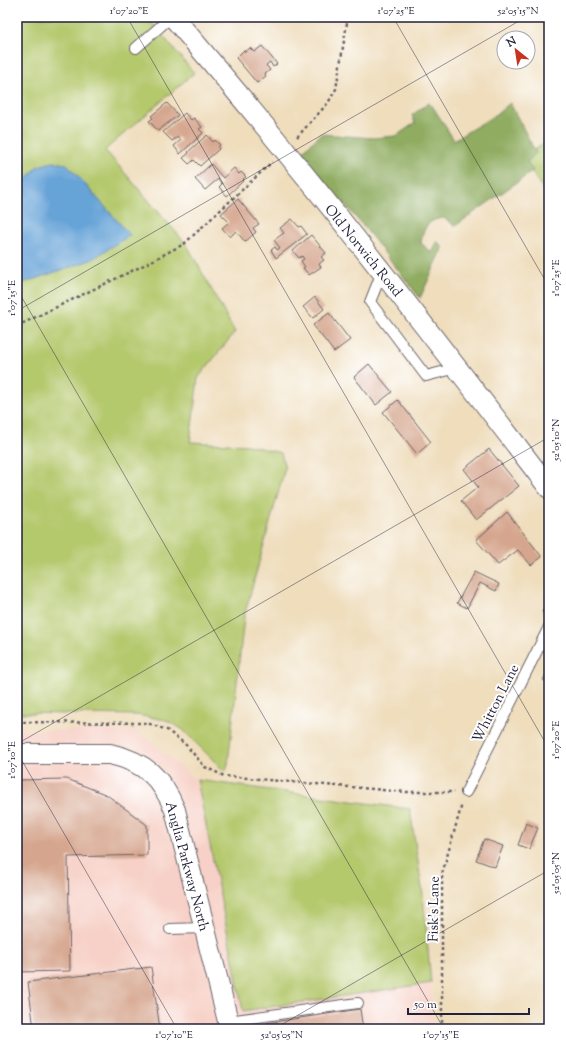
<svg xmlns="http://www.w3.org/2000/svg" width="566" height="1046" viewBox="0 0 566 1046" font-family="'Sorts Mill Goudy',serif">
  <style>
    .built { fill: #f7d1c7 }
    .green { fill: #b4c86c; stroke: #6b7554 }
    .forest { fill: #8fac60; stroke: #58674e }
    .water { fill: #66a3d7; stroke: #446289 }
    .building { fill: #d5a58d }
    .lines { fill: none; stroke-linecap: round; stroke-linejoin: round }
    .service-casing { stroke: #6a6368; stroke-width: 12 }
    .minor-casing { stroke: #6a6368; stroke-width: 22 }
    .path { stroke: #6a6368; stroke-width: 2.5; stroke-dasharray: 3 3; stroke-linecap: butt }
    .service { stroke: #fff; stroke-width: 10 }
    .minor { stroke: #fff; stroke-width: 20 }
    .ticks { fill: none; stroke: #22223b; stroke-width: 1; stroke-opacity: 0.45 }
    .labels { text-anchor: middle; stroke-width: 4; stroke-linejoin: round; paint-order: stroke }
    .street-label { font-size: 14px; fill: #22223b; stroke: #fff }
    .neatline { fill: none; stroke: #22223b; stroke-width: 1.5 }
    .ticks-label { font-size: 10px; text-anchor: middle; fill: #22223b }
  </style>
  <rect width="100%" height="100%" fill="#fff"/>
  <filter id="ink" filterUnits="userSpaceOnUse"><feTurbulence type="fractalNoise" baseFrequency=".025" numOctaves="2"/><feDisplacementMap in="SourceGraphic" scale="8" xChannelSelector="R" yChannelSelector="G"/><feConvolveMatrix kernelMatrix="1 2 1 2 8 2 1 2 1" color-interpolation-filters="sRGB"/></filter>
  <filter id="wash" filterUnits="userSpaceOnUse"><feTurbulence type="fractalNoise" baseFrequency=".012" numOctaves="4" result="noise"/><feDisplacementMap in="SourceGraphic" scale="16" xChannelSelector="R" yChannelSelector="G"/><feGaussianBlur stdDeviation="0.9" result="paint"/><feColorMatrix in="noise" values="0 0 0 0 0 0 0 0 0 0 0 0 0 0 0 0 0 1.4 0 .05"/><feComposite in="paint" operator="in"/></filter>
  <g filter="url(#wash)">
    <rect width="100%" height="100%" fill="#efddbc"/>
    <path class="built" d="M 17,730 L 137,731 L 197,780 L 243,1011 L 431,983 L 433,1029 L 17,1029 Z"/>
    <g class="green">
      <path d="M 17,17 L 147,17 L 194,73 L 105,150 L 187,245 L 235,332 L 198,378 L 190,442 L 248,445 L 281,453 L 285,468 L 244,617 L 228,764 L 225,772 L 182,729 L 166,720 L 136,715 L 17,713 Z"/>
      <path d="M 549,141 L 549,197 L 521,158 Z"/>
      <path d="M 197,780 L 410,809 L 423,895 L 431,983 L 243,1011 Z"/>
    </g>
    <path class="forest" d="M 429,103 L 433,107 L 454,140 L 497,114 L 510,103 L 536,153 L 527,162 L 533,171 L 455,226 L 444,218 C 428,219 423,228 421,243 L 432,253 L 437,241 L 443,248 L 420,298 L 365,228 L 300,154 L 321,134 L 373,138 L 396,136 L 415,123 L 412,115 Z"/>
    <path class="water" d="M 53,162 L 67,164 L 130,235 L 91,260 L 17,285 L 17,190 L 38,166 Z"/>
    <g id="blocks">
      <g class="building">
        <path d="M 262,46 L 277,64 L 273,67 L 270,62 L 266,65 L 270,70 L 265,74 L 266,76 L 257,83 L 236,58 L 244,50 L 245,52 L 250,48 L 254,52 Z"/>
        <path d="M 167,103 L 178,115 L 158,131 L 149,121 L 153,118 L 151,116 Z"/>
        <path d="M 185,113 L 191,120 L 194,118 L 202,127 L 199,129 L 203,133 L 180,154 L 174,146 L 181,140 L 178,137 L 172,141 L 163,132 Z"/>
        <path d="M 207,135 L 213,142 L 215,140 L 220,145 L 218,147 L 219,149 L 200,166 L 194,160 L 189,164 L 183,158 L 189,153 L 188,152 Z"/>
        <path d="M 211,164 L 223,178 L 234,168 L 239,174 L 241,172 L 246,177 L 243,179 L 244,180 L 227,196 L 219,187 L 222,184 L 218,179 L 205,190 L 195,179 Z"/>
        <path d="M 238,199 L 259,224 L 253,228 L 256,232 L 245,242 L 236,231 L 230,237 L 222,228 L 229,222 L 221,214 Z"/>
        <path d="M 292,219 L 299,227 L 301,226 L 307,234 L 276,258 L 271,250 L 275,247 L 277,250 L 280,248 L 274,240 L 284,233 L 280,228 Z"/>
        <path d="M 311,235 L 326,253 L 321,257 L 324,260 L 319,264 L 321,267 L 309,275 L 303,268 L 305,267 L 301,261 L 304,259 L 302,256 L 299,258 L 293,251 Z"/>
        <path d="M 315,297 L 324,309 L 313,318 L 303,307 Z"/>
        <path d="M 329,313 L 350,340 L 334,352 L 313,325 Z"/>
        <path d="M 369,364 L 392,392 L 376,405 L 354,377 Z"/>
        <path d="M 398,400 L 431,442 L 417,454 L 383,412 Z"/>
        <path d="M 489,449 L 519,486 L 476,520 L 461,501 L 478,487 L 464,469 Z"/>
        <path d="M 507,512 L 542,557 L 531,565 L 518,550 L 498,565 L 476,540 Z"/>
        <path d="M 474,572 L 499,584 L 496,591 L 480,583 L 467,608 L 457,603 Z"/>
        <path d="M 549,597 L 549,616 L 542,612 Z"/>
        <path d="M 549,668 L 549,683 L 543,680 Z"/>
        <path d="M 67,779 L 107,795 L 147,825 L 147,855 L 68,857 L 70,971 L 17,972 L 17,780 Z"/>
        <path d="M 526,823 L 538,828 L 529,849 L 518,845 Z"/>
        <path d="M 484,839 L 503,846 L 495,867 L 476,860 Z"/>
        <path d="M 151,967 L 160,1029 L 34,1029 L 28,982 Z"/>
        <path d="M 360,1009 L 363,1029 L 267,1029 L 267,1023 Z"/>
      </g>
    </g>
  </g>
  <g filter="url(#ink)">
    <use href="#blocks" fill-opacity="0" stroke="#6a6368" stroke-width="1"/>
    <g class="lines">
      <defs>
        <g id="service">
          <path d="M 136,48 L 171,17"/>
          <path d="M 382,272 L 370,302 L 426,376 L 457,368"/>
          <path d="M 466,792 L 549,627"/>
          <path d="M 170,929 L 204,928"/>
          <path d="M 228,1021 L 358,1003"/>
        </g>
        <g id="minor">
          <path d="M 173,17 C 304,169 427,328 549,488"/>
          <path d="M 17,754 L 110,754 C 145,762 162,778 175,810 L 230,1029"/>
        </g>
      </defs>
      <use href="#service" class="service-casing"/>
      <use href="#minor" class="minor-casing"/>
      <g class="path">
        <path d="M 297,137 L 328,103 L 336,89 L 348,17"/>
        <path d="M 17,326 L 138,268 L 184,244 L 272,162"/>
        <path d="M 17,722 L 147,723 L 167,730 L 185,744 L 205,767 L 224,776 L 406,792 L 454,792"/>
        <path d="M 442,1029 L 442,874 L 462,804"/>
      </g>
      <use href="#service" class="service"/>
      <use href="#minor" class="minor"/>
    </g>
  </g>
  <path class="ticks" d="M 127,17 L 549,749M 393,17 L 549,287M 17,289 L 444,1029M 17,311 L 526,17M 17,744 L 549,437M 17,752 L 177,1029M 274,1029 L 549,870"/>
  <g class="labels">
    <g class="street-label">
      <text transform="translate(364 250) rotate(51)" y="5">Old Norwich Road</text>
      <text transform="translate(495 703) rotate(-63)" y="5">Whitton Lane</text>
      <text transform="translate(188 866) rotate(75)" y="5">Anglia Parkway North</text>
      <text transform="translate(433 909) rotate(-89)" y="5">Fisk's Lane</text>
    </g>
  </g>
  <rect width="566" height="1046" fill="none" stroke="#fff" stroke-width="44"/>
  <g transform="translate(516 50) rotate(330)"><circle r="19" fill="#ffffff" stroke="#a7a7b1"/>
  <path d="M0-3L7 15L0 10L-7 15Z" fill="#c8321e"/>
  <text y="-6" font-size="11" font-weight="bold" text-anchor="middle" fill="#22223b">N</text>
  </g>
  <path d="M408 1008v6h121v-6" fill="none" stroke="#22223b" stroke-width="2"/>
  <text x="414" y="1008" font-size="12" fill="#22223b" stroke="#ffffff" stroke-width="3" paint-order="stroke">50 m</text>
  <rect x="22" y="22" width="522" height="1002" class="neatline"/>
  <g class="ticks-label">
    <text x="129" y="14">1°07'20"E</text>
    <text x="396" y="14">1°07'25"E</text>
    <text x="518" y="14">52°05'15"N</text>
    <text transform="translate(555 278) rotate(-90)" y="4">1°07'25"E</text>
    <text transform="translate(11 298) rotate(-90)" y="4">1°07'15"E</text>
    <text transform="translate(555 440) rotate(-90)" y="4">52°05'10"N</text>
    <text transform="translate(555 740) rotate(-90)" y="4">1°07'20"E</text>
    <text transform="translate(11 760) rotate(-90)" y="4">1°07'10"E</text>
    <text transform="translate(555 873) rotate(-90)" y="4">52°05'05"N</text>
    <text x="174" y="1038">1°07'10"E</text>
    <text x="282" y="1038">52°05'05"N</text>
    <text x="441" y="1038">1°07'15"E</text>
  </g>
</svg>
